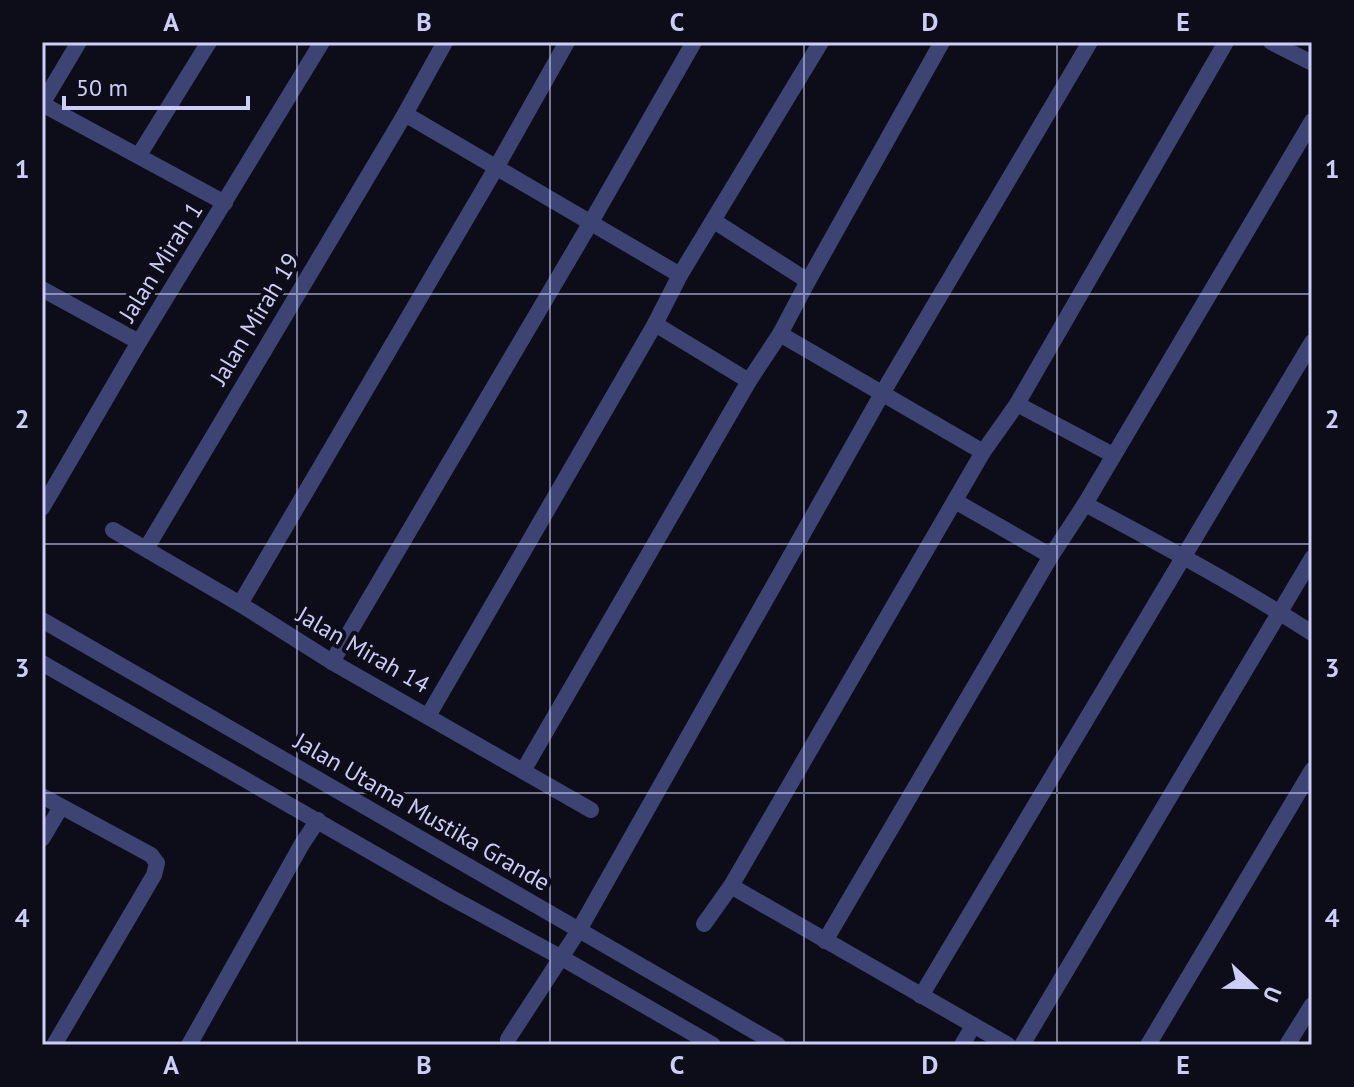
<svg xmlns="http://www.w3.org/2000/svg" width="1354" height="1087" viewBox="0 0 1354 1087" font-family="'PT Sans',sans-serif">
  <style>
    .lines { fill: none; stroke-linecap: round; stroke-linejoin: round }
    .minor { stroke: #3d4474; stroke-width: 16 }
    .grid { fill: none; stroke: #cccef9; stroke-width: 2; stroke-opacity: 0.55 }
    .labels { text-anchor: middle; stroke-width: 8; stroke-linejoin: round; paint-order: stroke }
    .street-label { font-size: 24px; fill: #cccef9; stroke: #0d0d1a }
    .neatline { fill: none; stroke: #cccef9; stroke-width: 3 }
    .grid-label { font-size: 26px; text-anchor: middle; font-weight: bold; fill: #cccef9 }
  </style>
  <rect width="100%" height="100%" fill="#0d0d1a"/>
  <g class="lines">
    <g class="minor">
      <path d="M 1271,42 L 1312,63"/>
      <path d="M 42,104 L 225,203"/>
      <path d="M 42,104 L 79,42"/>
      <path d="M 405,114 L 680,275"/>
      <path d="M 139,155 L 209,42"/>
      <path d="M 714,221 L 808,281"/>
      <path d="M 42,289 L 139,342"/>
      <path d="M 655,324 L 749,381"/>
      <path d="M 780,334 L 983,452"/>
      <path d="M 1017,404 L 1113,455"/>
      <path d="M 955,501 L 1051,556"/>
      <path d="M 1085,504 C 1162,545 1239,586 1312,633"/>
      <path d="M 42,508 L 139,342 L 322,42"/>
      <path d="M 113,530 L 240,604 L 332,662 L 591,810"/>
      <path d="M 146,549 L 405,114 L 445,42"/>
      <path d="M 240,604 L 496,168 L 567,42"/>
      <path d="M 42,620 L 778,1045"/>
      <path d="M 332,662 L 591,222 L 694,42"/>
      <path d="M 42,663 L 448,896 L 562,958 L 713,1045"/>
      <path d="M 428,716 L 655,324 L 680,275 L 821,42"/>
      <path d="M 523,771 L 749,381 L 780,334 L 808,281 L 942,42"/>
      <path d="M 42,796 L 151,855 L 157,863 L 154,875 L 54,1045"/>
      <path d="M 42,839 L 61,807"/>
      <path d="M 731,886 L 1008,1045"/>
      <path d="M 704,924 L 731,886 L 983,452 L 1017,404 L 1226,42"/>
      <path d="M 825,941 L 1051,556 L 1085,504 L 1312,121"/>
      <path d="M 921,996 L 1312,342"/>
      <path d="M 189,1045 L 302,844 L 318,820"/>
      <path d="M 508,1045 L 508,1039 L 579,930 L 883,392 L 1090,42"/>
      <path d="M 962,1045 L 973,1026"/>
      <path d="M 1022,1045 L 1312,558"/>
      <path d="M 1148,1045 L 1312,770"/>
      <path d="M 1287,1045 L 1312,1005"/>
    </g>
  </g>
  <path class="grid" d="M 297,42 L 297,1045M 550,42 L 550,1045M 804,42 L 804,1045M 1057,42 L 1057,1045M 42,294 L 1312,294M 42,544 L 1312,544M 42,793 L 1312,793"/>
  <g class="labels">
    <g class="street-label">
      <text transform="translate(161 262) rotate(-58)" y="8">Jalan Mirah 1</text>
      <text transform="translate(255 319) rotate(-59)" y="8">Jalan Mirah 19</text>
      <text transform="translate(363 650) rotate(30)" y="8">Jalan Mirah 14</text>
      <text transform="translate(422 812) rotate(30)" y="8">Jalan Utama Mustika Grande</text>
    </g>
  </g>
  <rect width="1354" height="1087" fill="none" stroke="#0d0d1a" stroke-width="88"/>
  <g transform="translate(1254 987) rotate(112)" stroke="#0d0d1a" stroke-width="6" paint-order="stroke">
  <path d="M0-6L14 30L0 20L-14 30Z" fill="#cccef9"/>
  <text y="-12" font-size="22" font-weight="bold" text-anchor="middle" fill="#cccef9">U</text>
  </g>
  <path d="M64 96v12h184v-12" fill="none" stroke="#cccef9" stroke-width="4"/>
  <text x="76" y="96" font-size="24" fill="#cccef9" stroke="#0d0d1a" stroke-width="6" paint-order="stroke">50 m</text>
  <rect x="44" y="44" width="1266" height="999" class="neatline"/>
  <g class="grid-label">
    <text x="171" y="31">A</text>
    <text x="424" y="31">B</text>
    <text x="677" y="31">C</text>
    <text x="930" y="31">D</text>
    <text x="1183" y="31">E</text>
    <text x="22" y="178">1</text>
    <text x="1332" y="178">1</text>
    <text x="22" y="428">2</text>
    <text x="1332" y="428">2</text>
    <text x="22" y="677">3</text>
    <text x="1332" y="677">3</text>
    <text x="22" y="927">4</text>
    <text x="1332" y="927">4</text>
    <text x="171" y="1074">A</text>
    <text x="424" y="1074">B</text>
    <text x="677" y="1074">C</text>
    <text x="930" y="1074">D</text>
    <text x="1183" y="1074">E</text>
  </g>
</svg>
